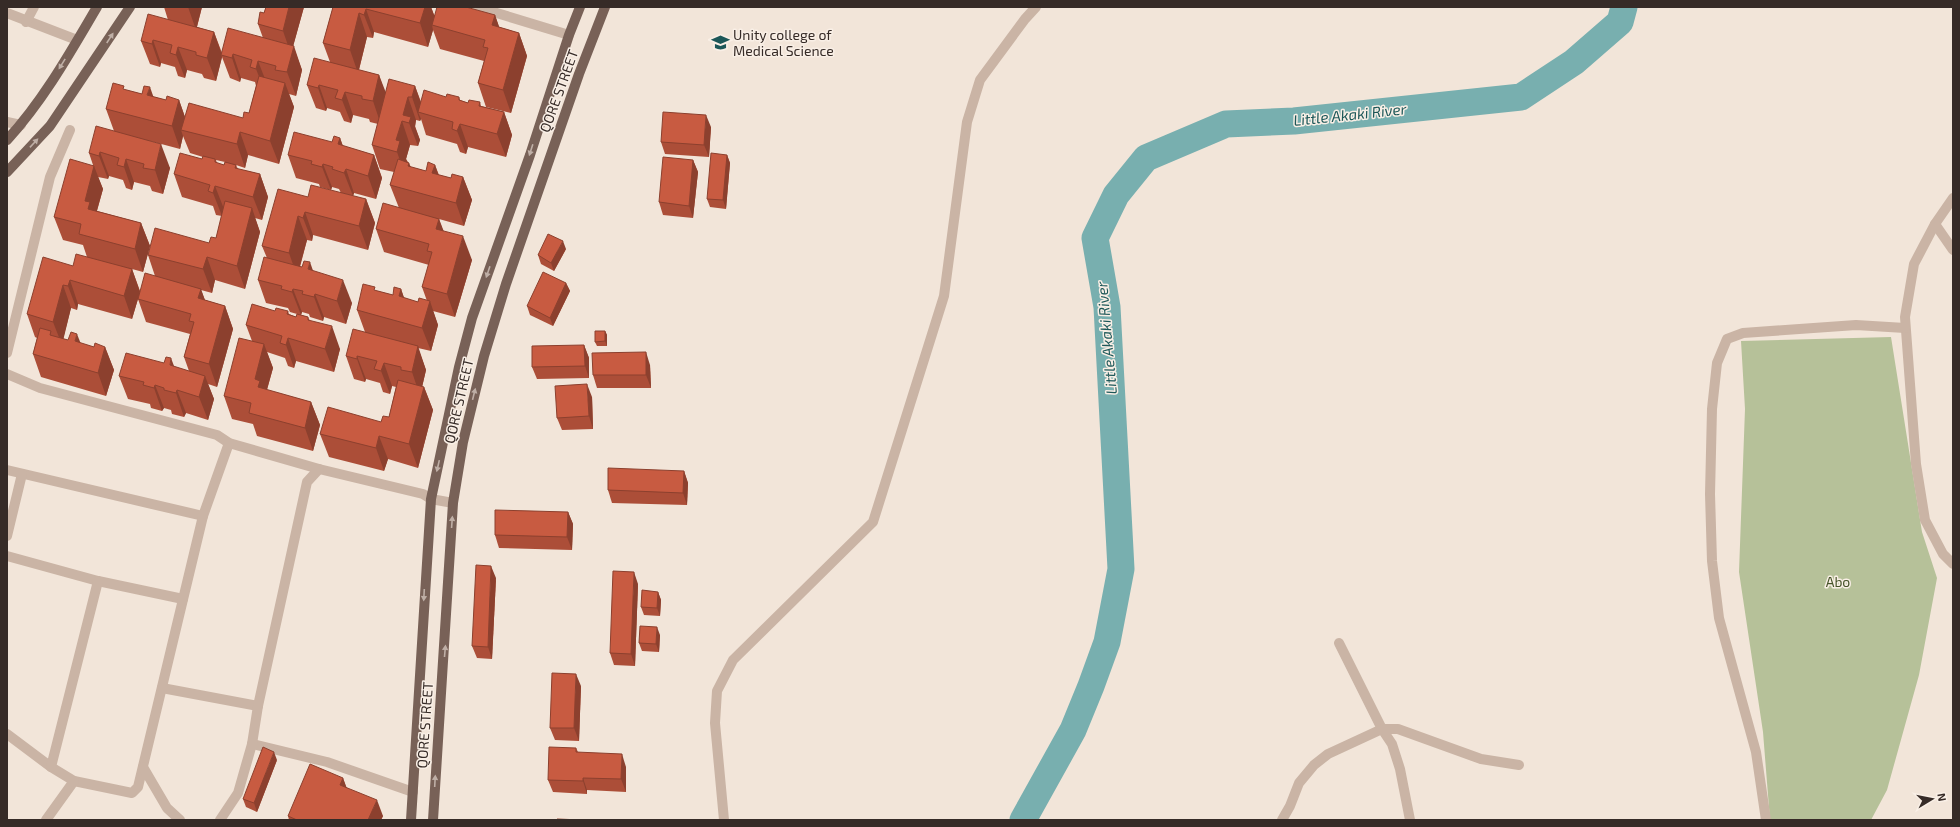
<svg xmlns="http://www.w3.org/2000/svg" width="1960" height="827" viewBox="0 0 1960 827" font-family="'Exo 2',sans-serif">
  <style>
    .green { fill: #b6c199 }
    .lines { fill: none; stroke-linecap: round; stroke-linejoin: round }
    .river { stroke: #78afaf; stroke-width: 27 }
    .street { stroke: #cab4a5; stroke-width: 10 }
    .primary { stroke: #786157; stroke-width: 10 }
    .wall { fill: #ac4e38; fill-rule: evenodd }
    .shaded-wall { fill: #8c402e }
    .building { fill: #c85b41; stroke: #8c402e }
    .oneway { fill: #bfafa6 }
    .labels { text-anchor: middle; stroke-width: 3; stroke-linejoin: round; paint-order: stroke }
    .poi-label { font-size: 14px; fill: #362b27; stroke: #f9efe6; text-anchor: start }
    .street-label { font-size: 14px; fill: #362b27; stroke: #f9efe6 }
    .park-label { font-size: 14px; fill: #47542a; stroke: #f9efe6 }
    .water-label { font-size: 15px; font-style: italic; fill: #1c5758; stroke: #f9efe6 }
  </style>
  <rect width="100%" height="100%" fill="#f2e5d9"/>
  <path class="green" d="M 1891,337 L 1922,532 L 1937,578 L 1919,675 L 1887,790 L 1871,820 L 1770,820 L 1763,732 L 1739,572 L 1745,409 L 1741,341 Z"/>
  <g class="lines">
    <path class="river" d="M 1023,820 L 1073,730 L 1091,686 L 1107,642 L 1121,569 L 1107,307 L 1095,238 L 1116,195 L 1146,158 L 1226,124 L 1294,121 L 1521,97 L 1574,62 L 1620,22 L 1624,7"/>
    <g class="street">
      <path d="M 477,7 L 569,35"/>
      <path d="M 7,13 L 77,40"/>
      <path d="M 26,22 L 34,7"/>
      <path d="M 7,122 L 21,125"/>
      <path d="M 1953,198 L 1935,224 L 1914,264 L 1905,317 L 1916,464 L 1925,520 L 1943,554 L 1953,564"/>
      <path d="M 1935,224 L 1953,250"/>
      <path d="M 7,353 L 50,177 L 70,130"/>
      <path d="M 7,374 L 40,388 L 217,435 L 229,443 L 319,469 L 423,494 L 431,499 L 453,503"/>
      <path d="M 7,470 L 203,516"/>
      <path d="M 7,536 L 22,474"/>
      <path d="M 7,556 L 98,581 L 183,599"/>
      <path d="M 1339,643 L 1382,729 L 1392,744 L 1400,769 L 1410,820"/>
      <path d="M 162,688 L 258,706"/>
      <path d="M 7,734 L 51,767 L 74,781 L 132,793 L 138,787 L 203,516 L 229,443"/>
      <path d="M 252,744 L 327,762 L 413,792"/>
      <path d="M 51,767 L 98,581"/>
      <path d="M 143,767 L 167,808 L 180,820"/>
      <path d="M 46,820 L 74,781"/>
      <path d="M 220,820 L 238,793 L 252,744 L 258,706 L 307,482 L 319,469"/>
      <path d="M 724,820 L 715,723 L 717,691 L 733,660 L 873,522 L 944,296 L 967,122 L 980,80 L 1025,19 L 1036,7"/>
      <path d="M 1282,820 L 1290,806 L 1299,783 L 1314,765 L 1328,754 L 1382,729 L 1398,729 L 1481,759 L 1519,765"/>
      <path d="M 1766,820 L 1756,752 L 1719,618 L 1712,561 L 1710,494 L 1712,409 L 1717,363 L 1727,339 L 1743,333 L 1856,325 L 1905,328"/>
    </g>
    <g class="primary">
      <path d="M 7,140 C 43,101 70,53 97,7"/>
      <path d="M 7,172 L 50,126 L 130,7"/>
      <path d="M 411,820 L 431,499 L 459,367 L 472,318 L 530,155 L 569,35 L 580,7"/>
      <path d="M 433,820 L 453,503 L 463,442 L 484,356 L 506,284 L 579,74 L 605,7"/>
    </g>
  </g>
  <g class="wall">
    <path d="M 164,7 L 202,7 L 197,27 L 214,32 L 222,53 L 263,38 L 258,24 L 264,13 L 266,7 L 304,7 L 293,46 L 302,70 L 296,96 L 289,94 L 294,107 L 279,164 L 248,155 L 245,168 L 236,165 L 238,169 L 260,174 L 268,197 L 262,220 L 255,218 L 260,232 L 245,289 L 215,280 L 212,293 L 201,290 L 205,300 L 225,306 L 233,329 L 217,387 L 208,384 L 214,399 L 208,420 L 186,413 L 184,417 L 172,414 L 171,410 L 164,408 L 162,411 L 151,408 L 150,404 L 128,399 L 119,376 L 174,367 L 189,371 L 184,357 L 190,334 L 146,322 L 138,299 L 132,319 L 78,304 L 77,310 L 71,308 L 63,339 L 94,347 L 105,347 L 114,370 L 106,396 L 41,377 L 33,354 L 37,338 L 35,337 L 27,314 L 73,266 L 87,257 L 83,245 L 63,240 L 54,217 L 93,165 L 89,153 L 114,131 L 106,109 L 126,90 L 166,100 L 179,100 L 185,117 L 243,118 L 249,113 L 256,86 L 255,82 L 241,78 L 240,82 L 230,78 L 222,57 L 216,81 L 204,78 L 202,74 L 187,70 L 185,78 L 178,76 L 175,67 L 161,63 L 160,67 L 150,64 L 141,41 L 168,20 ZM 183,136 L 190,153 L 203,157 L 202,159 L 174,174 L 182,197 L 213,206 L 216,215 L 222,216 L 216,238 L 209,243 L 148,255 L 155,276 L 140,291 L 132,269 L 143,272 L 150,246 L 141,223 L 97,211 L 103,189 L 98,177 L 108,179 L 109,176 L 123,180 L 126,188 L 132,190 L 134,182 L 150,186 L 152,191 L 163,194 L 170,168 L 150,141 L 180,149 ZM 216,160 L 225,162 L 224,165 L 217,163 Z"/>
    <path d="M 333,7 L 431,7 L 434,15 L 495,15 L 499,27 L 519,33 L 527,56 L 511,113 L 486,107 L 478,83 L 484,61 L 440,49 L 433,30 L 428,47 L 374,32 L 373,38 L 367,37 L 359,70 L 379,75 L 385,93 L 415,86 L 421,102 L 446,97 L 459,97 L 460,100 L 468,103 L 480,102 L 481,106 L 504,112 L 512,135 L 506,157 L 468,147 L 466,154 L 460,152 L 457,144 L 426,135 L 421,119 L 420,121 L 416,120 L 415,126 L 420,140 L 418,146 L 410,145 L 406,159 L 408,162 L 411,167 L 426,171 L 435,165 L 439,175 L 451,178 L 463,177 L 472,200 L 464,226 L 439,219 L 443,231 L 472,260 L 455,317 L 433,311 L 438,325 L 431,351 L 418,348 L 426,370 L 422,387 L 424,387 L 433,410 L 418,468 L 388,459 L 384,471 L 329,457 L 320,434 L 381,422 L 389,417 L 396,387 L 392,386 L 390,394 L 383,392 L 380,383 L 366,379 L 365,382 L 354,379 L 346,356 L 365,332 L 357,310 L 377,291 L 393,295 L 401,289 L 404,298 L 418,302 L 427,301 L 422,287 L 429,265 L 384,252 L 376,229 L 399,208 L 390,185 L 394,172 L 380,169 L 372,145 L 378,124 L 370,122 L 369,119 L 353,115 L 351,123 L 344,121 L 340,112 L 327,108 L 326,111 L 316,108 L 307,85 L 330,62 L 323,43 Z"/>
    <path d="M 711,127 L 709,157 L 665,154 L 661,142 Z"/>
    <path d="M 340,138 L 343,146 L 374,155 L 382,178 L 376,199 L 354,193 L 353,196 L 341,193 L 339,189 L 332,187 L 331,190 L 320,187 L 319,184 L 296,178 L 288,155 L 332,142 Z"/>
    <path d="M 727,155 L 730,163 L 726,209 L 710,207 L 707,199 Z"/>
    <path d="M 693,160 L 698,172 L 693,218 L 663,215 L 659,202 Z"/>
    <path d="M 308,197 L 366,199 L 375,223 L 368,250 L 313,235 L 312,241 L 307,240 L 300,267 L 313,271 L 352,303 L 346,324 L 324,317 L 323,321 L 310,317 L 309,314 L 302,312 L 301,315 L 308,317 L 310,321 L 340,349 L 334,372 L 296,361 L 294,368 L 288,366 L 285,358 L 267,352 L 273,368 L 267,390 L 311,402 L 320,425 L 313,451 L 257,436 L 253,424 L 232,419 L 224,396 L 252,341 L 246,325 L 275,311 L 288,311 L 289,314 L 296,317 L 297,314 L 290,312 L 288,308 L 266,303 L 258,280 L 267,258 L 262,246 Z"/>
    <path d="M 566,249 L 554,271 L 541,264 L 538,255 Z"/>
    <path d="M 566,283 L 570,291 L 553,326 L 530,315 L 527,306 Z"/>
    <path d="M 605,331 L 607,335 L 607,346 L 597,346 L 595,342 Z"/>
    <path d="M 584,345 L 589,358 L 589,378 L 537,379 L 532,367 Z"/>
    <path d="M 650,365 L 651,388 L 597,388 L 593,375 Z"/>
    <path d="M 592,397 L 593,429 L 562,430 L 557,418 Z"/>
    <path d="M 684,471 L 688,483 L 687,505 L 612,503 L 608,490 Z"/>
    <path d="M 568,512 L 573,524 L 572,550 L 499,548 L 495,535 Z"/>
    <path d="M 496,578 L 492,659 L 477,658 L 472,646 Z"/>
    <path d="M 638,584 L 635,666 L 614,665 L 610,653 Z"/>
    <path d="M 658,592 L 661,600 L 660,616 L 644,615 L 641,607 Z"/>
    <path d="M 660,635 L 659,652 L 642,651 L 639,643 Z"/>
    <path d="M 581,686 L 579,741 L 555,740 L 550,728 Z"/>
    <path d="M 576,748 L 578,752 L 626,767 L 626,792 L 587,790 L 587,794 L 553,792 L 548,780 Z"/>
    <path d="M 277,760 L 257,812 L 246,807 L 243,799 Z"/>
    <path d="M 343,778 L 346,787 L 383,816 L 381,820 L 289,820 L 288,816 Z"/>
  </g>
  <g class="shaded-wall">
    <path d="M 188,7 L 202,7 L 196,30 Z"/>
    <path d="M 289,7 L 304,7 L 291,54 L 283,31 Z"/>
    <path d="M 425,7 L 431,7 L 436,20 L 432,25 L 433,30 L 428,47 L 420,23 Z"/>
    <path d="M 366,9 L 374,32 L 373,38 L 364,15 Z"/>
    <path d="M 359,13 L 367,37 L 358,73 L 350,50 Z"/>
    <path d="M 495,15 L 503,38 L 492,25 Z"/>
    <path d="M 214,32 L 222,55 L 221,55 L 222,57 L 216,81 L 207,58 Z"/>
    <path d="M 519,33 L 527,56 L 511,113 L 503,90 Z"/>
    <path d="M 153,40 L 161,63 L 160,67 L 152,44 Z"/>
    <path d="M 294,46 L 302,70 L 296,96 L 287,72 Z"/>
    <path d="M 178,47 L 187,70 L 185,78 L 176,55 Z"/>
    <path d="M 233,54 L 241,78 L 240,82 L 232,58 Z"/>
    <path d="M 258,61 L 267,84 L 265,92 L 256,69 Z"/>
    <path d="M 379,75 L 388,98 L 381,125 L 373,101 Z"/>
    <path d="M 285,83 L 294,107 L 279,164 L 270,141 Z"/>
    <path d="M 319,85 L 327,108 L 326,111 L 318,88 Z"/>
    <path d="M 415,86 L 423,109 L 418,112 L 421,119 L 420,121 L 412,97 Z"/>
    <path d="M 150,87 L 158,110 L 147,95 Z"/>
    <path d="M 345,92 L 353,115 L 351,123 L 342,100 Z"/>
    <path d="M 408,97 L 416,120 L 415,127 L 420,140 L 418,146 L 409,123 L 403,115 Z"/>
    <path d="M 179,100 L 187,123 L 181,130 L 183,136 L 180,149 L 172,126 Z"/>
    <path d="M 504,112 L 512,135 L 506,157 L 497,134 Z"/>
    <path d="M 706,115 L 711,127 L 709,157 L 704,145 Z"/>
    <path d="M 402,121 L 410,145 L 406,159 L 408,164 L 409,163 L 418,186 L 405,175 L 397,152 L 396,140 Z"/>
    <path d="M 460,124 L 468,147 L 466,154 L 457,131 Z"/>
    <path d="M 240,132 L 248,155 L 245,168 L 237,144 Z"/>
    <path d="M 340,138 L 348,161 L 338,144 Z"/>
    <path d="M 161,144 L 170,168 L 163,194 L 155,170 Z"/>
    <path d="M 100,152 L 109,176 L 108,179 L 99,156 Z"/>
    <path d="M 374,155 L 382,178 L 376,199 L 368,176 Z"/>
    <path d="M 727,155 L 730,163 L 726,209 L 723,200 Z"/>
    <path d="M 126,159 L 134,182 L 132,190 L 124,167 Z"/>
    <path d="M 693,160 L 698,172 L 693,218 L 689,206 Z"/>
    <path d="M 323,164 L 332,187 L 331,190 L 322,167 Z"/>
    <path d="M 435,165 L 443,188 L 432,173 Z"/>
    <path d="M 94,166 L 103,189 L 95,217 L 97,232 L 85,201 Z"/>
    <path d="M 346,169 L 354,193 L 353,196 L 344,173 Z"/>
    <path d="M 260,174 L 268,197 L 262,220 L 253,197 Z"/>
    <path d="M 463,177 L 472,200 L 464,226 L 456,203 Z"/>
    <path d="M 215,186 L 224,209 L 222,216 L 213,193 Z"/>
    <path d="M 366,199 L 375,223 L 368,250 L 359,226 Z"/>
    <path d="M 252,208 L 260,232 L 245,289 L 237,266 Z"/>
    <path d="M 305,212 L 313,235 L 312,241 L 303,218 Z"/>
    <path d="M 298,216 L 307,240 L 297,276 L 289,253 Z"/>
    <path d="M 439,219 L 448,242 L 436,229 Z"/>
    <path d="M 141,223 L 150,246 L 143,272 L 135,249 Z"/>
    <path d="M 463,236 L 472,260 L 455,317 L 447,294 Z"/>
    <path d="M 563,241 L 566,249 L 554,271 L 551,263 Z"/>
    <path d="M 207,257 L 215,280 L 212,293 L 203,269 Z"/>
    <path d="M 310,262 L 318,285 L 308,269 Z"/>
    <path d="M 132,269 L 140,292 L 132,319 L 124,296 Z"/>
    <path d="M 70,280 L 78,304 L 77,310 L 68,286 Z"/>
    <path d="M 343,280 L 352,303 L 346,324 L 337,301 Z"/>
    <path d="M 566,283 L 570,291 L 553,326 L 550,318 Z"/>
    <path d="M 63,285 L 71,308 L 62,345 L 53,322 Z"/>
    <path d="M 201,289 L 209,312 L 198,298 Z"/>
    <path d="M 293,289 L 302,312 L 301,315 L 292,292 Z"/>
    <path d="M 401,289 L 409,312 L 399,296 Z"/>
    <path d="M 315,294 L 324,317 L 323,321 L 314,297 Z"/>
    <path d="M 430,301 L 438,325 L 431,351 L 422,328 Z"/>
    <path d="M 225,306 L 233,329 L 217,387 L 209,364 Z"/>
    <path d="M 332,326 L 340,349 L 334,372 L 325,349 Z"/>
    <path d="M 605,331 L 607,335 L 607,346 L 605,341 Z"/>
    <path d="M 77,334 L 86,357 L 75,341 Z"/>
    <path d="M 288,338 L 296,361 L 294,368 L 286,345 Z"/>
    <path d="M 264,344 L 273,368 L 265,396 L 267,411 L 255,379 Z"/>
    <path d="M 584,345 L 589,358 L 589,378 L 585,366 Z"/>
    <path d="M 418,346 L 426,370 L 420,396 L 412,372 Z"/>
    <path d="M 105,347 L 114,370 L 106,396 L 98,373 Z"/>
    <path d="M 646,352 L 650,365 L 651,388 L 646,375 Z"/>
    <path d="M 357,356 L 366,379 L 365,382 L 357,359 Z"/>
    <path d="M 171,358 L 180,382 L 170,365 Z"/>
    <path d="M 384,363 L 392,386 L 390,394 L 381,371 Z"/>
    <path d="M 205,376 L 214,399 L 208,420 L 199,397 Z"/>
    <path d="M 587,384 L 592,397 L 593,429 L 589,416 Z"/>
    <path d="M 155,385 L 164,408 L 162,411 L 154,388 Z"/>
    <path d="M 424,387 L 433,410 L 418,468 L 409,444 Z"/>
    <path d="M 177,390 L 186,413 L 184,417 L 176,393 Z"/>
    <path d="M 311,402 L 320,425 L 313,451 L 305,428 Z"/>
    <path d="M 379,436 L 388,459 L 384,471 L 376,448 Z"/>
    <path d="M 684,471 L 688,483 L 687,505 L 683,493 Z"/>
    <path d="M 568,512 L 573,524 L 572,550 L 567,537 Z"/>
    <path d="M 491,566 L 496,578 L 492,659 L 488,647 Z"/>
    <path d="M 634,572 L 638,584 L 635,666 L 631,654 Z"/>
    <path d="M 658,592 L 661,600 L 660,616 L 657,608 Z"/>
    <path d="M 657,627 L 660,635 L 659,652 L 656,644 Z"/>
    <path d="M 576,674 L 581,686 L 579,741 L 574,728 Z"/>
    <path d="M 274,752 L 277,760 L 257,812 L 254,803 Z"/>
    <path d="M 622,754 L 626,767 L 626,792 L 621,779 Z"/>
    <path d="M 343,778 L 349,794 L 340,785 Z"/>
    <path d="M 583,778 L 587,790 L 587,794 L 583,781 Z"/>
    <path d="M 377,800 L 383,816 L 381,820 L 368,820 Z"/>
  </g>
  <g class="building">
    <path d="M 266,7 L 289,7 L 283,31 L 258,24 L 260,12 L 264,13 Z"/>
    <path d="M 333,7 L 425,7 L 420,23 L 366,9 L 364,15 L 359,13 L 350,50 L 323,43 Z"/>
    <path d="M 437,7 L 466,7 L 495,15 L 492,25 L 519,33 L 503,90 L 478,83 L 488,48 L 483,47 L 485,40 L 432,25 Z"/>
    <path d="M 148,14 L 214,32 L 207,58 L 196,55 L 196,52 L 178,47 L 176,55 L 170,53 L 172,45 L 153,40 L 152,44 L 141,41 Z"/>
    <path d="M 228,28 L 294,46 L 287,72 L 275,70 L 276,66 L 258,61 L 256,69 L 250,67 L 252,60 L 233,54 L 232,58 L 221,55 Z"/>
    <path d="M 314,58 L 379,75 L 373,101 L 362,99 L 362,96 L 345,92 L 342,100 L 335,98 L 338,90 L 319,85 L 318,88 L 307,85 Z"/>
    <path d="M 259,76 L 285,83 L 270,141 L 240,132 L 237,144 L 181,130 L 189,103 L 243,118 L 244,112 L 249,113 Z"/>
    <path d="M 389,79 L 415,86 L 412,97 L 408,97 L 403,115 L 411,117 L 409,123 L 402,121 L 396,140 L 400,141 L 397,152 L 372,145 Z"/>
    <path d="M 113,83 L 124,86 L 123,89 L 142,94 L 144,86 L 150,87 L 147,95 L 166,100 L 167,96 L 179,100 L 172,126 L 106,109 Z"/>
    <path d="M 424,90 L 446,97 L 447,94 L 459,97 L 459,100 L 468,103 L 469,100 L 480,102 L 479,106 L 504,112 L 497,134 L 460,124 L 457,131 L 452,129 L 453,122 L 418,112 Z"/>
    <path d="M 663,112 L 706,115 L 704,145 L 661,142 Z"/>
    <path d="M 96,126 L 161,144 L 155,170 L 143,168 L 144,164 L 126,159 L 124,167 L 117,165 L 119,158 L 100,152 L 99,156 L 89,153 Z"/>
    <path d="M 294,132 L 332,142 L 334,136 L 340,138 L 338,144 L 374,155 L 368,176 L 346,169 L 344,173 L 332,169 L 333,167 L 323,164 L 322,167 L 311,164 L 312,161 L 288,155 Z"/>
    <path d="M 180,153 L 202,159 L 203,156 L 215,159 L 215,162 L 224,165 L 225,162 L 236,165 L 235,168 L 260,174 L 253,197 L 215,186 L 213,193 L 208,191 L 210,185 L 174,174 Z"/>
    <path d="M 711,153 L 727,155 L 723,200 L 707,199 Z"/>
    <path d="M 663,157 L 693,160 L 689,206 L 659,202 Z"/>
    <path d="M 70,159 L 94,166 L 85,201 L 90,202 L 88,209 L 141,223 L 135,249 L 79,234 L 81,224 L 54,217 Z"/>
    <path d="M 398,159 L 409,163 L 408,166 L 426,171 L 428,162 L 435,165 L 432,173 L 451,178 L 452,174 L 463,177 L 456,203 L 390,185 Z"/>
    <path d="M 311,185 L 366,199 L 359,226 L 305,212 L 303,218 L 298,216 L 289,253 L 262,246 L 278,189 L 308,197 Z"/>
    <path d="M 225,201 L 252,208 L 237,266 L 207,257 L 203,269 L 148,255 L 155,228 L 209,243 L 211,237 L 216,238 Z"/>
    <path d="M 383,203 L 439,219 L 436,229 L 463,236 L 447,294 L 422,287 L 432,252 L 427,251 L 429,244 L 376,229 Z"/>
    <path d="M 548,234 L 563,241 L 551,263 L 538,255 Z"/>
    <path d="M 76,254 L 132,269 L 124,296 L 70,280 L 68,286 L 63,285 L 53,322 L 27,314 L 43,257 L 73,266 Z"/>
    <path d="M 264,257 L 302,267 L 304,261 L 310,262 L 308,269 L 343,280 L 337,301 L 315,294 L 314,297 L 302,294 L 303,291 L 293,289 L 292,292 L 281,289 L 282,286 L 258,280 Z"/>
    <path d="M 543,272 L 566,283 L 550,318 L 527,306 Z"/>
    <path d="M 145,273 L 201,289 L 198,298 L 225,306 L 209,364 L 184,357 L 194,322 L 189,321 L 191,314 L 138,299 Z"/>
    <path d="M 363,284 L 375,287 L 374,290 L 393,295 L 394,287 L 401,289 L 399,296 L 418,302 L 419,298 L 430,301 L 422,328 L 357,310 Z"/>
    <path d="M 252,304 L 275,311 L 276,308 L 288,311 L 287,314 L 296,317 L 297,314 L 308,317 L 308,320 L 332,326 L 325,349 L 288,338 L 286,345 L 280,343 L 282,336 L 246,325 Z"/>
    <path d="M 40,328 L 51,331 L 50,335 L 68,340 L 71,332 L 77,334 L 75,341 L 94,347 L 95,343 L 105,347 L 98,373 L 33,354 Z"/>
    <path d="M 353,329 L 418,346 L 412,372 L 401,370 L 401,367 L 384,363 L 381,371 L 374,369 L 377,361 L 357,356 L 357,359 L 346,356 Z"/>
    <path d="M 595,331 L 605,331 L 605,341 L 595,342 Z"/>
    <path d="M 239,338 L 264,344 L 255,379 L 260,381 L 258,387 L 311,402 L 305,428 L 249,413 L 251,403 L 224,396 Z"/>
    <path d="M 584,345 L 585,366 L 532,367 L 532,346 Z"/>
    <path d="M 646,352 L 646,375 L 593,375 L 592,353 Z"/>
    <path d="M 126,353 L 164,363 L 166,357 L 171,358 L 170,365 L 205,376 L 199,397 L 177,390 L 176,393 L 164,390 L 164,388 L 155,385 L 154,388 L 143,385 L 144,382 L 119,376 Z"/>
    <path d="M 398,380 L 424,387 L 409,444 L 379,436 L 376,448 L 320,434 L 328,407 L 381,422 L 383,416 L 389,417 Z"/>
    <path d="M 587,384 L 589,416 L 557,418 L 555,386 Z"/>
    <path d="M 608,468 L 684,471 L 683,493 L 608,490 Z"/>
    <path d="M 495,510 L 568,512 L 567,537 L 495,535 Z"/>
    <path d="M 476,565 L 491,566 L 488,647 L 472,646 Z"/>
    <path d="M 613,571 L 634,572 L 631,654 L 610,653 Z"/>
    <path d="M 642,590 L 658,592 L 657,608 L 641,607 Z"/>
    <path d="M 640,626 L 657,627 L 656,644 L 639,643 Z"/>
    <path d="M 552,673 L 576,674 L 574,728 L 550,728 Z"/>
    <path d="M 263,747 L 274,752 L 254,803 L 243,799 Z"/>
    <path d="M 549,747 L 576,748 L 576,752 L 622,754 L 621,779 L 583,778 L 583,781 L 548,780 Z"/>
    <path d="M 310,764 L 343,778 L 340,785 L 377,800 L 368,820 L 297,820 L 288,816 Z"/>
    <path d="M 557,819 L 582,820 L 557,820 Z"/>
  </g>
  <defs><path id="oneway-solid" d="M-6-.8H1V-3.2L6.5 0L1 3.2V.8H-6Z"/></defs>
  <g class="oneway">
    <use href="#oneway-solid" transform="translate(110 38) rotate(-57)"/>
    <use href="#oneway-solid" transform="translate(62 64) rotate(122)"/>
    <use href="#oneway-solid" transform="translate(34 143) rotate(-47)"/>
    <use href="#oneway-solid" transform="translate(531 150) rotate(108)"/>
    <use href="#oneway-solid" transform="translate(488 272) rotate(109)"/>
    <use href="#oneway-solid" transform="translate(474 394) rotate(-76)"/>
    <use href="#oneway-solid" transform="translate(438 466) rotate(103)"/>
    <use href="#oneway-solid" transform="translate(452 522) rotate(-86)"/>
    <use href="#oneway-solid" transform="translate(424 595) rotate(93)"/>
    <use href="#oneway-solid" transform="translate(445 651) rotate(-85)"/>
    <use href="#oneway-solid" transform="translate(435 781) rotate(-87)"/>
  </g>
  <defs>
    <symbol id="university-bare" viewBox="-9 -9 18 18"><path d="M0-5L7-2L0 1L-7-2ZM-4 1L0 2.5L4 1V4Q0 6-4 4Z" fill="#1c5758" stroke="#f9efe6" stroke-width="2.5" paint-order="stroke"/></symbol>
  </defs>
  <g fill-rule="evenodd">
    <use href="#university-bare" x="708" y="30" width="25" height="25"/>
  </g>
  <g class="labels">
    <g class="poi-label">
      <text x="733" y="40">Unity college of<tspan x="733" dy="16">Medical Science</tspan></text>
    </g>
    <g class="street-label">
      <text transform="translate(559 91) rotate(-70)" y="5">QORE STREET</text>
      <text transform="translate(459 401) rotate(-77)" y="5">QORE STREET</text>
      <text transform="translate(425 725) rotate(-86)" y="5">QORE STREET</text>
    </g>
    <g class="park-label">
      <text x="1838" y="587">Abo</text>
    </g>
    <g class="water-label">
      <text transform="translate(1350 115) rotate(-6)" y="5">Little Akaki River</text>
      <text transform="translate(1107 338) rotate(-95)" y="5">Little Akaki River</text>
    </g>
  </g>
  <rect width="1960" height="827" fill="none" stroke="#362b27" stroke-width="16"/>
  <g transform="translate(1932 799) rotate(80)" stroke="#f9efe6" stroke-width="3" paint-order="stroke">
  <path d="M0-3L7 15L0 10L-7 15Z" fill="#362b27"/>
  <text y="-6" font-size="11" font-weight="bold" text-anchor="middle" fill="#362b27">N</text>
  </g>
</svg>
